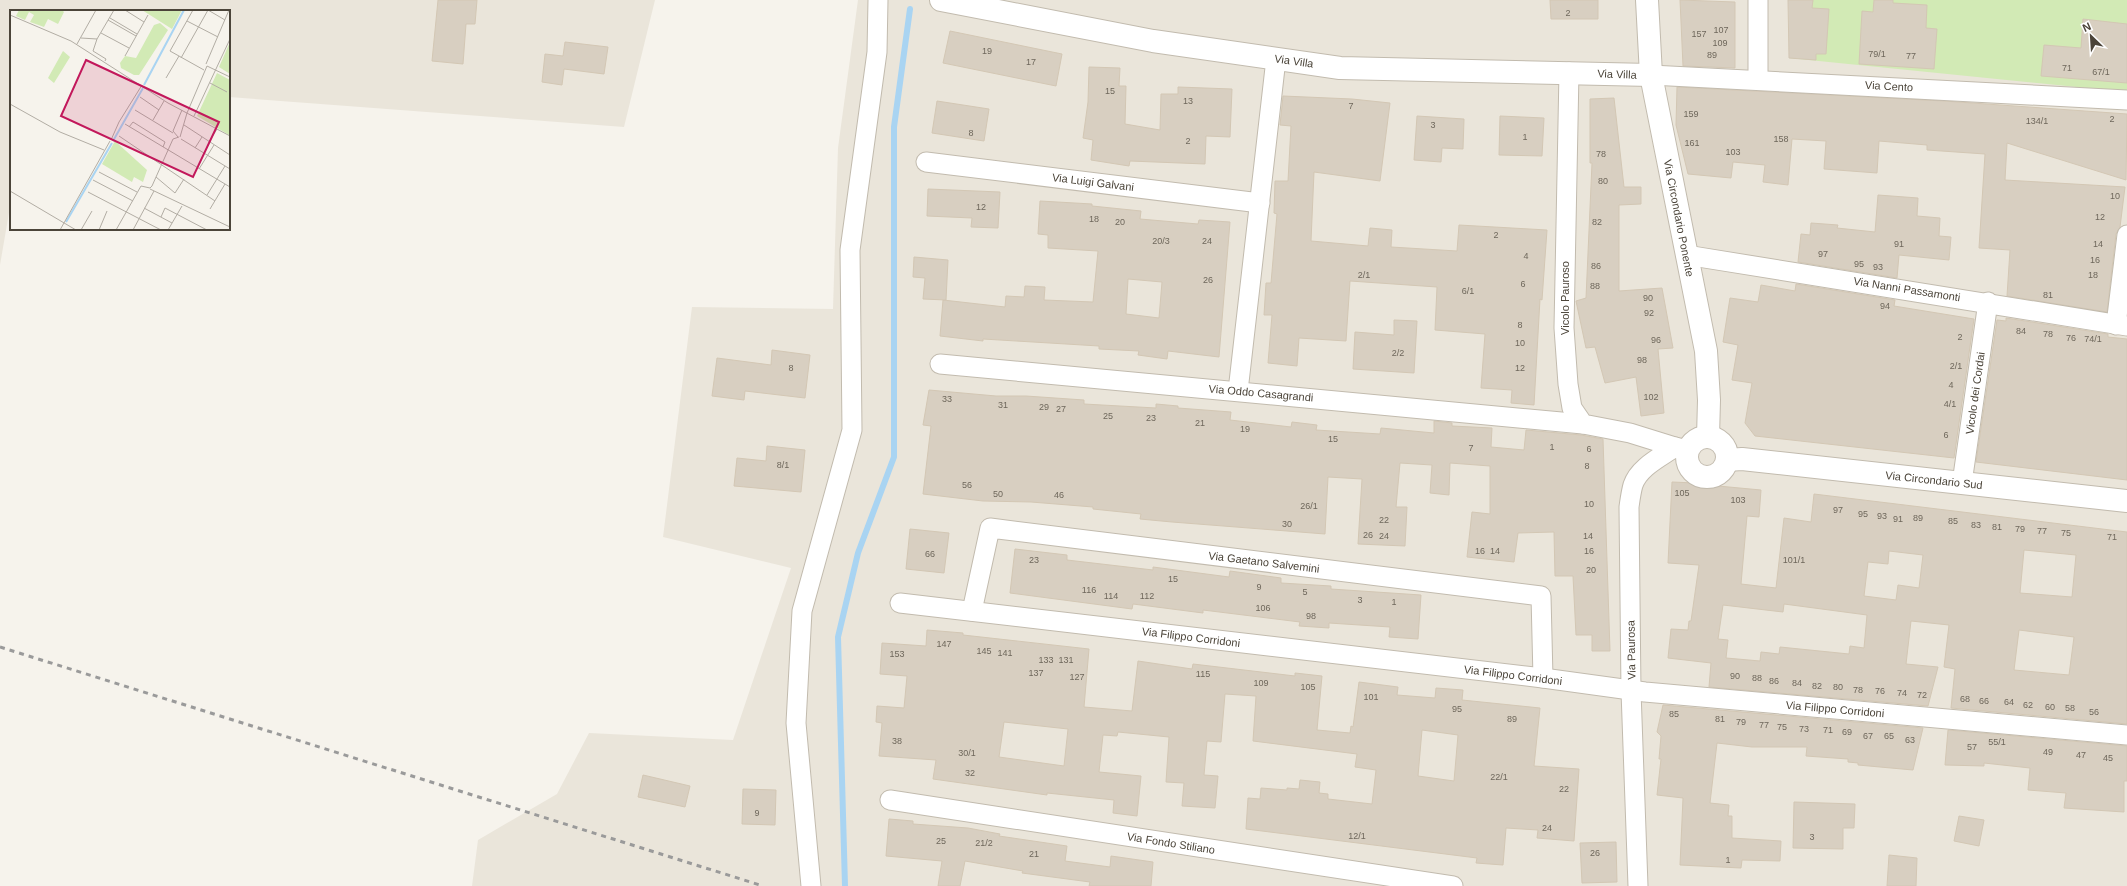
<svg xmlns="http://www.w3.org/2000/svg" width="2127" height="886" viewBox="0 0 2127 886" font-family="Helvetica,sans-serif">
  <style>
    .residential { fill: #eae5da }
    .green { fill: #d2eab5 }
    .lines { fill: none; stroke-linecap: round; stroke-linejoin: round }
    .stream { stroke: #a9d4f2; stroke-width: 6 }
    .building { fill: #d8cfc1; stroke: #d3c7b4; fill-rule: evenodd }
    .minor-casing { stroke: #c2bbae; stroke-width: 21 }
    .tertiary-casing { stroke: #c2bbae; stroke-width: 24 }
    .minor { stroke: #fff; stroke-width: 19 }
    .tertiary { stroke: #fff; stroke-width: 22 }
    .rail { stroke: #9a9a9a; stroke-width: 3; stroke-dasharray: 5 5; stroke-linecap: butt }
    .labels { text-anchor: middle; stroke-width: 3; stroke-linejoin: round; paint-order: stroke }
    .number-label { font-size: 9px; fill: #6e675b }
    .street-label { font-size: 11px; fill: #4b4439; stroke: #fff }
    .inset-river { fill: none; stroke: #a9d4f2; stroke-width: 2 }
    .inset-road { fill: none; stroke: #b2ada4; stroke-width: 1 }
    .view { fill: #c2185b; fill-opacity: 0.15; stroke: #c2185b; stroke-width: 2 }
    .inset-edge { fill: none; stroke: #4b4439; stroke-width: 2 }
  </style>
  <rect width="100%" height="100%" fill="#f6f3ec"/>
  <g class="residential">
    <path d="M 0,0 L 655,0 L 624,127 L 229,97 L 229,11 L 11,11 L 11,201 L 0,265 Z"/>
    <path d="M 858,0 L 2127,0 L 2127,886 L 472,886 L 478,840 L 557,794 L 589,733 L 733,740 L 791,568 L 663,537 L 692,307 L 833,309 L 838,148 Z"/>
  </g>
  <path class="green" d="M 1790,0 L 2127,0 L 2127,92 L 1789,58 Z"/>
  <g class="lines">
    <path class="stream" d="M 845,886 L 838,637 L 858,553 L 894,457 L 894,127 L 910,9"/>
  </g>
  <g class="building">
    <path d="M 438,0 L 477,0 L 475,24 L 466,24 L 463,64 L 432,61 Z"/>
    <path d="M 1550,0 L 1598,0 L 1598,19 L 1551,19 Z"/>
    <path d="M 1680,0 L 1735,2 L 1735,68 L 1683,66 Z"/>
    <path d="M 1788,0 L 1813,0 L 1812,8 L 1829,9 L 1826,54 L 1816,54 L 1816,60 L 1789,58 Z"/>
    <path d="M 1874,0 L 1893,0 L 1893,3 L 1927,5 L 1926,28 L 1937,29 L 1934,69 L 1859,64 L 1862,11 L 1873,12 Z"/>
    <path d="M 2083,19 L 2127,24 L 2127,83 L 2041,76 L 2044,45 L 2081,48 Z"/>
    <path d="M 950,31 L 1062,54 L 1056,86 L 943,63 Z"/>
    <path d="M 565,42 L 608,47 L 604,74 L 564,69 L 562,85 L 542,82 L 545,54 L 563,56 Z"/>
    <path d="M 1089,67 L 1120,68 L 1119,86 L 1126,86 L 1125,124 L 1160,130 L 1161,94 L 1178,94 L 1178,87 L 1232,89 L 1230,137 L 1206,136 L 1205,164 L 1130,161 L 1129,166 L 1091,160 L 1093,140 L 1083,138 L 1088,102 Z"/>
    <path d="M 1677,87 L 1944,101 L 2127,114 L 2126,180 L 2007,143 L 2005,180 L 2125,187 L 2120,227 L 2116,234 L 2107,312 L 2007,296 L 2010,250 L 1979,248 L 1985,154 L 1927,150 L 1927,145 L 1879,141 L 1877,173 L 1824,169 L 1826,141 L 1792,139 L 1788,185 L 1763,182 L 1765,165 L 1733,162 L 1731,178 L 1688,174 L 1676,125 Z"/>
    <path d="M 1283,96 L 1352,99 L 1390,103 L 1380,181 L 1314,172 L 1311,241 L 1368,246 L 1370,228 L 1392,230 L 1391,247 L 1457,251 L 1459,225 L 1547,230 L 1542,300 L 1540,299 L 1534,405 L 1511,403 L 1512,390 L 1481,388 L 1485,334 L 1435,330 L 1437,287 L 1350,281 L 1346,341 L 1299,338 L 1297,366 L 1268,363 L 1272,315 L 1264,315 L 1266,283 L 1271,283 L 1277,214 L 1274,213 L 1275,181 L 1288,181 L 1291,126 L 1280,125 Z"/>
    <path d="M 1614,98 L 1624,187 L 1641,187 L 1641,204 L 1619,205 L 1619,291 L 1662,288 L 1673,348 L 1658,349 L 1664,413 L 1641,416 L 1636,377 L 1605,383 L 1595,347 L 1586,348 L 1576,301 L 1586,298 L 1592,163 L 1590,163 L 1590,99 Z"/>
    <path d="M 937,101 L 989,109 L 984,141 L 932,133 Z"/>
    <path d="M 1417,116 L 1464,119 L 1463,149 L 1442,148 L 1441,162 L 1414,160 Z"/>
    <path d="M 1500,116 L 1544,118 L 1542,156 L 1499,155 Z"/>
    <path d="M 928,189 L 1000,192 L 998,228 L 971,227 L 972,218 L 927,216 Z"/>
    <path d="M 1878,195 L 1918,198 L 1917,216 L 1940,218 L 1939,236 L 1951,237 L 1949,260 L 1899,255 L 1897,278 L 1798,262 L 1801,234 L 1810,235 L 1811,223 L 1838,225 L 1837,228 L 1875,232 Z"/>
    <path d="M 1040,201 L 1092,204 L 1092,206 L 1141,211 L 1140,219 L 1198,224 L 1199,220 L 1230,222 L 1219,357 L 1168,351 L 1167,359 L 1138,355 L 1139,351 L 1099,349 L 1099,346 L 983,339 L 983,341 L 940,336 L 943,300 L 1005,307 L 1006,296 L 1024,297 L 1025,286 L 1045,287 L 1044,300 L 1093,302 L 1098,251 L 1048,248 L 1048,235 L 1038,234 ZM 1128,279 L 1162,282 L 1159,318 L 1126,314 Z"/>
    <path d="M 914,257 L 948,260 L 946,300 L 923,299 L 925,278 L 913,277 Z"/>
    <path d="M 1796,284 L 1895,300 L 1894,306 L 1974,319 L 1954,458 L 1755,436 L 1745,423 L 1752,383 L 1732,380 L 1738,345 L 1723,342 L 1730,298 L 1758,302 L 1761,285 L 1795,291 Z"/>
    <path d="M 2006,318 L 2108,334 L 2108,337 L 2127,339 L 2127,480 L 1976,462 L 1997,320 L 2006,321 Z"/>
    <path d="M 1394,320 L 1417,321 L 1414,373 L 1353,369 L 1355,332 L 1394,335 Z"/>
    <path d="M 772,350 L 810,355 L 805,398 L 745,391 L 744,400 L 712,396 L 717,358 L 771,365 Z"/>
    <path d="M 929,390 L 996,396 L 1026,396 L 1084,400 L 1084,404 L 1156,408 L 1156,404 L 1178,406 L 1178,408 L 1231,412 L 1230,420 L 1291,427 L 1292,422 L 1317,425 L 1316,430 L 1380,434 L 1381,428 L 1434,433 L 1434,421 L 1452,423 L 1452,426 L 1492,428 L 1491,447 L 1524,450 L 1526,430 L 1581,435 L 1603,439 L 1610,651 L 1592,651 L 1592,635 L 1576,635 L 1573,576 L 1555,576 L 1554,532 L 1518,533 L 1514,562 L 1467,557 L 1472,512 L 1490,514 L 1490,466 L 1450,463 L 1449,495 L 1430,493 L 1432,465 L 1400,463 L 1396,507 L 1407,507 L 1405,546 L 1358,544 L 1362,479 L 1328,477 L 1325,534 L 1172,522 L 1140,519 L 1141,514 L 1093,509 L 1093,507 L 1031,502 L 983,501 L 923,494 L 931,426 L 923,425 Z"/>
    <path d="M 767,446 L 805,450 L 801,492 L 734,486 L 737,458 L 766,461 Z"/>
    <path d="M 1672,482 L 1718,484 L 1718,486 L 1761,490 L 1759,517 L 1747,516 L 1741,584 L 1776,588 L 1784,518 L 1811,522 L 1814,494 L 2127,532 L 2127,724 L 1951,708 L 1955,669 L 1944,667 L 1949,625 L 1911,621 L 1906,664 L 1938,667 L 1928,706 L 1709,687 L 1711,663 L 1668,658 L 1671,629 L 1688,630 L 1689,621 L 1691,621 L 1699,565 L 1668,563 ZM 2024,550 L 2076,555 L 2072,597 L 2020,593 ZM 1889,551 L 1923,555 L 1919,588 L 1898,585 L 1896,600 L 1864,596 L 1868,562 L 1888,564 ZM 1784,604 L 1867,615 L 1864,648 L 1850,646 L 1849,654 L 1780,647 L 1779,654 L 1761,652 L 1760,661 L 1726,658 L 1728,640 L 1718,639 L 1723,605 L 1783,612 ZM 2019,630 L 2074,637 L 2069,675 L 2014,670 Z"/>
    <path d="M 910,529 L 949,533 L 944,573 L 906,569 Z"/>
    <path d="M 1015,549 L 1067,555 L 1067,560 L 1153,570 L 1153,567 L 1229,577 L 1230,571 L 1281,578 L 1281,583 L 1331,586 L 1331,589 L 1421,595 L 1418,639 L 1389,637 L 1390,627 L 1329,623 L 1329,628 L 1299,626 L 1300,622 L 1203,610 L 1203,613 L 1133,604 L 1132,609 L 1010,593 Z"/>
    <path d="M 927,630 L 963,633 L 963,635 L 1089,649 L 1084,707 L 1132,711 L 1138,661 L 1192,669 L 1193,664 L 1295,676 L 1295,673 L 1322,676 L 1317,730 L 1350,733 L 1351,726 L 1353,727 L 1359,682 L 1398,687 L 1397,695 L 1435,698 L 1436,688 L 1463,690 L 1462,700 L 1540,708 L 1534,766 L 1579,769 L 1574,841 L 1537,838 L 1538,830 L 1506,828 L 1503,865 L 1476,863 L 1477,858 L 1246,829 L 1248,798 L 1260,799 L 1261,788 L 1287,790 L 1287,788 L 1299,789 L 1300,780 L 1320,782 L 1319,793 L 1328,794 L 1328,799 L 1372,804 L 1376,770 L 1355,767 L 1357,754 L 1253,741 L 1256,696 L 1225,694 L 1221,742 L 1207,741 L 1204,775 L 1218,776 L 1215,808 L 1182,806 L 1184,783 L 1166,782 L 1169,737 L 1118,732 L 1117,736 L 1103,735 L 1099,772 L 1141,776 L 1137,816 L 1113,813 L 1114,800 L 1047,793 L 1047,795 L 933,779 L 936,760 L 879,756 L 882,723 L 876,722 L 877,706 L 904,708 L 907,676 L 880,674 L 882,643 L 926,646 ZM 1004,722 L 1068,729 L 1064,766 L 999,757 ZM 1422,730 L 1458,735 L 1454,781 L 1418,776 Z"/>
    <path d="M 1663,705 L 1923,728 L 1913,770 L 1858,765 L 1858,763 L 1848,762 L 1848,759 L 1806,756 L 1807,747 L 1752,747 L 1717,743 L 1710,803 L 1729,805 L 1728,816 L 1732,816 L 1732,838 L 1781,841 L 1780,861 L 1742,860 L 1741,868 L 1680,865 L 1683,798 L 1657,795 L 1661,759 L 1659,759 L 1661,736 L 1657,732 Z"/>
    <path d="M 1948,730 L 2127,746 L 2127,781 L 2124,781 L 2124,812 L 2064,808 L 2066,793 L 2028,790 L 2030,768 L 1984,763 L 1984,766 L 1945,765 Z"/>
    <path d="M 643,775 L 690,786 L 685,807 L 638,797 Z"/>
    <path d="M 743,789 L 776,790 L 775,825 L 742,824 Z"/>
    <path d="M 1794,802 L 1855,804 L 1854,828 L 1843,828 L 1843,849 L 1793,848 Z"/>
    <path d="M 1959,816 L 1984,820 L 1979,846 L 1954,841 Z"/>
    <path d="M 889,819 L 913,821 L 913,824 L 968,828 L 1000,834 L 999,836 L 1067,846 L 1065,861 L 1110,867 L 1111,856 L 1153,862 L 1151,886 L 1089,886 L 1090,882 L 1022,873 L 1023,871 L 965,861 L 960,886 L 938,886 L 942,861 L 886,856 Z"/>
    <path d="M 1616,842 L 1617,882 L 1582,883 L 1580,843 Z"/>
    <path d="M 1889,855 L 1917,858 L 1916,886 L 1887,886 Z"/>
  </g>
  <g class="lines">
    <defs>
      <g id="minor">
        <path d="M 1569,72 L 1564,328 L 1568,384 L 1572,408 L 1583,424 L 1630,433 L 1675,447"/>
        <path d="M 1651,75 L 2127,100"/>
        <path d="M 1758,79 L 1758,0"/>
        <path d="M 926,162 L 1260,203"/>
        <path d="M 1686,255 L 2127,326"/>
        <path d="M 2116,325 L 2127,235"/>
        <path d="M 940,364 L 1583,424"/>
        <path d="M 1238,391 L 1276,59"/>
        <path d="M 1962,483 L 1988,302"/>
        <path d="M 900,603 L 1543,678 L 1645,692 L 2127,735"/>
        <path d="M 972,611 L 990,528 L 1541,596 L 1543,678"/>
        <path d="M 890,800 L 1453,886"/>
        <path d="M 811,886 L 796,723 L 802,611 L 852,430 L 850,250 L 877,52 L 878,0"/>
        <path d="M 1638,886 L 1631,691 L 1629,507 C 1630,500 1631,492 1633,485 C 1639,467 1661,457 1675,447 L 1687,450"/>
      </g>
      <g id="tertiary">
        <path d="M 941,0 L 1153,41 L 1340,68 L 1651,75"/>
        <path d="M 1647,0 L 1651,75 L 1706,351 L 1709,400 L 1708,437"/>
        <circle cx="1707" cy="457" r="20"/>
        <path d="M 1727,460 L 1742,459 L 2127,501"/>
      </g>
    </defs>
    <use href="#minor" class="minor-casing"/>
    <use href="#tertiary" class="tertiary-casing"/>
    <use href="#minor" class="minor"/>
    <use href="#tertiary" class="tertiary"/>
    <path class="rail" d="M 0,647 L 763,886"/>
  </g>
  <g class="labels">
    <g class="number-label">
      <text x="1568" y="16">2</text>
      <text x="1721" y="33">107</text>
      <text x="1699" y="37">157</text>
      <text x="1720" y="46">109</text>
      <text x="987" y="54">19</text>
      <text x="1877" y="57">79/1</text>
      <text x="1712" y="58">89</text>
      <text x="1911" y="59">77</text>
      <text x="1031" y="65">17</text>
      <text x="2067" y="71">71</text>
      <text x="2101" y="75">67/1</text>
      <text x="1110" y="94">15</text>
      <text x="1188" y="104">13</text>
      <text x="1351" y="109">7</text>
      <text x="1691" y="117">159</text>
      <text x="2112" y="122">2</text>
      <text x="2037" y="124">134/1</text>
      <text x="1433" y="128">3</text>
      <text x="971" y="136">8</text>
      <text x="1525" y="140">1</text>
      <text x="1781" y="142">158</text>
      <text x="1188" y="144">2</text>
      <text x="1692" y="146">161</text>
      <text x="1733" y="155">103</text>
      <text x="1601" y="157">78</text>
      <text x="1603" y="184">80</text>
      <text x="2115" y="199">10</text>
      <text x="981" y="210">12</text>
      <text x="2100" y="220">12</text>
      <text x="1094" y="222">18</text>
      <text x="1120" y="225">20</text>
      <text x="1597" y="225">82</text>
      <text x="1496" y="238">2</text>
      <text x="1161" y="244">20/3</text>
      <text x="1207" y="244">24</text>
      <text x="1899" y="247">91</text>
      <text x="2098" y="247">14</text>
      <text x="1823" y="257">97</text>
      <text x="1526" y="259">4</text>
      <text x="2095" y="263">16</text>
      <text x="1859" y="267">95</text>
      <text x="1596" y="269">86</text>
      <text x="1878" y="270">93</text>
      <text x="1364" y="278">2/1</text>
      <text x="2093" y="278">18</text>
      <text x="1208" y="283">26</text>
      <text x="1523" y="287">6</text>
      <text x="1595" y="289">88</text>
      <text x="1468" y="294">6/1</text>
      <text x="2048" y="298">81</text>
      <text x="1648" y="301">90</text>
      <text x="1885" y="309">94</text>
      <text x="1649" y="316">92</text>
      <text x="1520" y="328">8</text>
      <text x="2021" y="334">84</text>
      <text x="2048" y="337">78</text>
      <text x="1960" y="340">2</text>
      <text x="2071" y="341">76</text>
      <text x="2093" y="342">74/1</text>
      <text x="1656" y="343">96</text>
      <text x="1520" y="346">10</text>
      <text x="1398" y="356">2/2</text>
      <text x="1642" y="363">98</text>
      <text x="1956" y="369">2/1</text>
      <text x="791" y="371">8</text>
      <text x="1520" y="371">12</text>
      <text x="1951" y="388">4</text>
      <text x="1651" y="400">102</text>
      <text x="947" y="402">33</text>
      <text x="1950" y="407">4/1</text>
      <text x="1003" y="408">31</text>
      <text x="1044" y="410">29</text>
      <text x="1061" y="412">27</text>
      <text x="1108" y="419">25</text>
      <text x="1151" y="421">23</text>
      <text x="1200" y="426">21</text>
      <text x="1245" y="432">19</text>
      <text x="1946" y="438">6</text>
      <text x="1333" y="442">15</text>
      <text x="1552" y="450">1</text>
      <text x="1471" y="451">7</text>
      <text x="1589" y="452">6</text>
      <text x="783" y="468">8/1</text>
      <text x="1587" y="469">8</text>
      <text x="967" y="488">56</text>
      <text x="1682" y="496">105</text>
      <text x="998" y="497">50</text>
      <text x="1059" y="498">46</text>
      <text x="1738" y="503">103</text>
      <text x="1589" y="507">10</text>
      <text x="1309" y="509">26/1</text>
      <text x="1838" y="513">97</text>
      <text x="1863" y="517">95</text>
      <text x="1882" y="519">93</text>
      <text x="1918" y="521">89</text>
      <text x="1898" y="522">91</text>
      <text x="1384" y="523">22</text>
      <text x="1953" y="524">85</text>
      <text x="1287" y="527">30</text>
      <text x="1976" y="528">83</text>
      <text x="1997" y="530">81</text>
      <text x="2020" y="532">79</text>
      <text x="2042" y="534">77</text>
      <text x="2066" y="536">75</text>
      <text x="1368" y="538">26</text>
      <text x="1384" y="539">24</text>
      <text x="1588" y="539">14</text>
      <text x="2112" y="540">71</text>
      <text x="1480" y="554">16</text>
      <text x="1495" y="554">14</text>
      <text x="1589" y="554">16</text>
      <text x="930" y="557">66</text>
      <text x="1034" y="563">23</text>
      <text x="1794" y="563">101/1</text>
      <text x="1591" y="573">20</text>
      <text x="1173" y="582">15</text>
      <text x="1259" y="590">9</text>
      <text x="1089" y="593">116</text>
      <text x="1305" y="595">5</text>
      <text x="1111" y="599">114</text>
      <text x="1147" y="599">112</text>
      <text x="1360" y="603">3</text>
      <text x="1394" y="605">1</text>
      <text x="1263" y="611">106</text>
      <text x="1311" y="619">98</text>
      <text x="944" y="647">147</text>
      <text x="984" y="654">145</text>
      <text x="1005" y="656">141</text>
      <text x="897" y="657">153</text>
      <text x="1046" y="663">133</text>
      <text x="1066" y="663">131</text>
      <text x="1036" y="676">137</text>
      <text x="1203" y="677">115</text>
      <text x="1735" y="679">90</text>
      <text x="1077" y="680">127</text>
      <text x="1757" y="681">88</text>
      <text x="1774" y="684">86</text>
      <text x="1261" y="686">109</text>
      <text x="1797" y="686">84</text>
      <text x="1817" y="689">82</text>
      <text x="1308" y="690">105</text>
      <text x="1838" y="690">80</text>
      <text x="1858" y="693">78</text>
      <text x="1880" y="694">76</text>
      <text x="1902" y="696">74</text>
      <text x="1922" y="698">72</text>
      <text x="1371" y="700">101</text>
      <text x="1965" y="702">68</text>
      <text x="1984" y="704">66</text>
      <text x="2009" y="705">64</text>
      <text x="2028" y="708">62</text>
      <text x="2050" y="710">60</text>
      <text x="2070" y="711">58</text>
      <text x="1457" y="712">95</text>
      <text x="2094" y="715">56</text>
      <text x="1674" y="717">85</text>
      <text x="1512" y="722">89</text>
      <text x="1720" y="722">81</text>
      <text x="1741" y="725">79</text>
      <text x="1764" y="728">77</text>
      <text x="1782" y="730">75</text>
      <text x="1804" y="732">73</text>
      <text x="1828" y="733">71</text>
      <text x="1847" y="735">69</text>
      <text x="1868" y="739">67</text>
      <text x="1889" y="739">65</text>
      <text x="1910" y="743">63</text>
      <text x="897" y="744">38</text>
      <text x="1997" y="745">55/1</text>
      <text x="1972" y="750">57</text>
      <text x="2048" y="755">49</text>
      <text x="967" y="756">30/1</text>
      <text x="2081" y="758">47</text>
      <text x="2108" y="761">45</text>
      <text x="970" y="776">32</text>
      <text x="1499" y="780">22/1</text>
      <text x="1564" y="792">22</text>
      <text x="757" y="816">9</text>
      <text x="1547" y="831">24</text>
      <text x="1357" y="839">12/1</text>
      <text x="1812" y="840">3</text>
      <text x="941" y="844">25</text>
      <text x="984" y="846">21/2</text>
      <text x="1595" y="856">26</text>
      <text x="1034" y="857">21</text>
      <text x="1728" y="863">1</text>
    </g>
    <g class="street-label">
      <text transform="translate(1294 61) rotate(8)" y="4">Via Villa</text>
      <text transform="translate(1617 74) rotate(2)" y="4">Via Villa</text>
      <text transform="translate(1889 86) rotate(3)" y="4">Via Cento</text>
      <text transform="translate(1093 182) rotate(7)" y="4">Via Luigi Galvani</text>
      <text transform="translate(1679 218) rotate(79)" y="4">Via Circondario Ponente</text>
      <text transform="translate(1907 289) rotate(9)" y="4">Via Nanni Passamonti</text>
      <text transform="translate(1565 298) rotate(-90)" y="4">Vicolo Pauroso</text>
      <text transform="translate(1261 393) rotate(5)" y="4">Via Oddo Casagrandi</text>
      <text transform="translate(1975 393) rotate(-82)" y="4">Vicolo dei Cordai</text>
      <text transform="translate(1934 480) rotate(6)" y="4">Via Circondario Sud</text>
      <text transform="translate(1264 562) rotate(7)" y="4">Via Gaetano Salvemini</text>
      <text transform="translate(1191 637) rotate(7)" y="4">Via Filippo Corridoni</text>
      <text transform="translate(1631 650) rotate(-91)" y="4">Via Paurosa</text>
      <text transform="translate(1513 675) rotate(7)" y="4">Via Filippo Corridoni</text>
      <text transform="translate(1835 709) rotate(5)" y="4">Via Filippo Corridoni</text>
      <text transform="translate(1171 843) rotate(9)" y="4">Via Fondo Stiliano</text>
    </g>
  </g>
  <g transform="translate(10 10)">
    <rect width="220" height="220" fill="#f6f3ec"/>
    <path d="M 9,0 L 52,0 L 54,2 L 48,14 L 38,9 L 34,17 L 20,12 L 24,5 L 19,2 L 15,10 L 6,6 ZM 132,0 L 172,0 L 162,19 ZM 150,13 L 158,20 L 129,65 L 124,65 L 111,58 L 110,53 L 115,46 L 126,48 L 144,15 ZM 220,32 L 220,64 L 209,57 ZM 53,41 L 60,47 L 44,73 L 38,68 ZM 207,63 L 220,70 L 219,125 L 187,106 ZM 105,131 L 137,160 L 133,172 L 124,167 L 122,172 L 92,154 Z" fill="#d2eab5"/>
    <path class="inset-river" d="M 134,75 L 174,0M 103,131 L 133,78M 56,212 L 102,133"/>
    <path class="inset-road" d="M 115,0 L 134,12M 183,0 L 160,41 L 194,60M 198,0 L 215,10M 0,5 L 61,31 L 158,93 L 220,126M 100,8 L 127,24M 98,10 L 126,26M 177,11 L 208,27M 91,23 L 119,38M 71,28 L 87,29 L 104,0M 87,29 L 83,41 L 96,49 L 95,51M 67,34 L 86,0M 115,46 L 138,5M 171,48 L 198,0M 196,54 L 219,0M 197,56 L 220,67M 156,68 L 169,46M 200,73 L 217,82M 130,87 L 149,100M 0,94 L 50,122 L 94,140M 125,100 L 163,123M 184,106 L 220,29M 143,110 L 154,91M 115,114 L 220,177M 174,115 L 220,145M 119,117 L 123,112 L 155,132 L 153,137M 109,126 L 205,191M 168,127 L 163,121 L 172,100M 170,127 L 177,103 L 197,56M 171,129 L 220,159M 101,130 L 109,112 L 132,75M 199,132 L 207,119M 185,138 L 192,127M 189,159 L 204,135M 89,162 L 127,182M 146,167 L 165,183 L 174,169M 83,170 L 123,191M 140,179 L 220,217M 0,181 L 66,220M 78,182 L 151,220M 197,185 L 215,156M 134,198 L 162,213M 200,199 L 215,174M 151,207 L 155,198 L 197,220M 50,220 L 100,131M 71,220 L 82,201M 89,220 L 97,201M 106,220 L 131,176 L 140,178 L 142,176 L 163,129 L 169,127M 123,220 L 144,181M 158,220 L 172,196"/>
    <path class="view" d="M 76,50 L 209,112 L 183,167 L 51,106 Z"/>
    <rect width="220" height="220" class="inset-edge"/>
  </g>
  <g transform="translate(2091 36) rotate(335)" stroke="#ffffff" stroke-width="3" paint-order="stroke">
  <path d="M0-3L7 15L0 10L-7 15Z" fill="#4b4439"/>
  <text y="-6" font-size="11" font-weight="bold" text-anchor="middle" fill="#4b4439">N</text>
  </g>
</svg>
